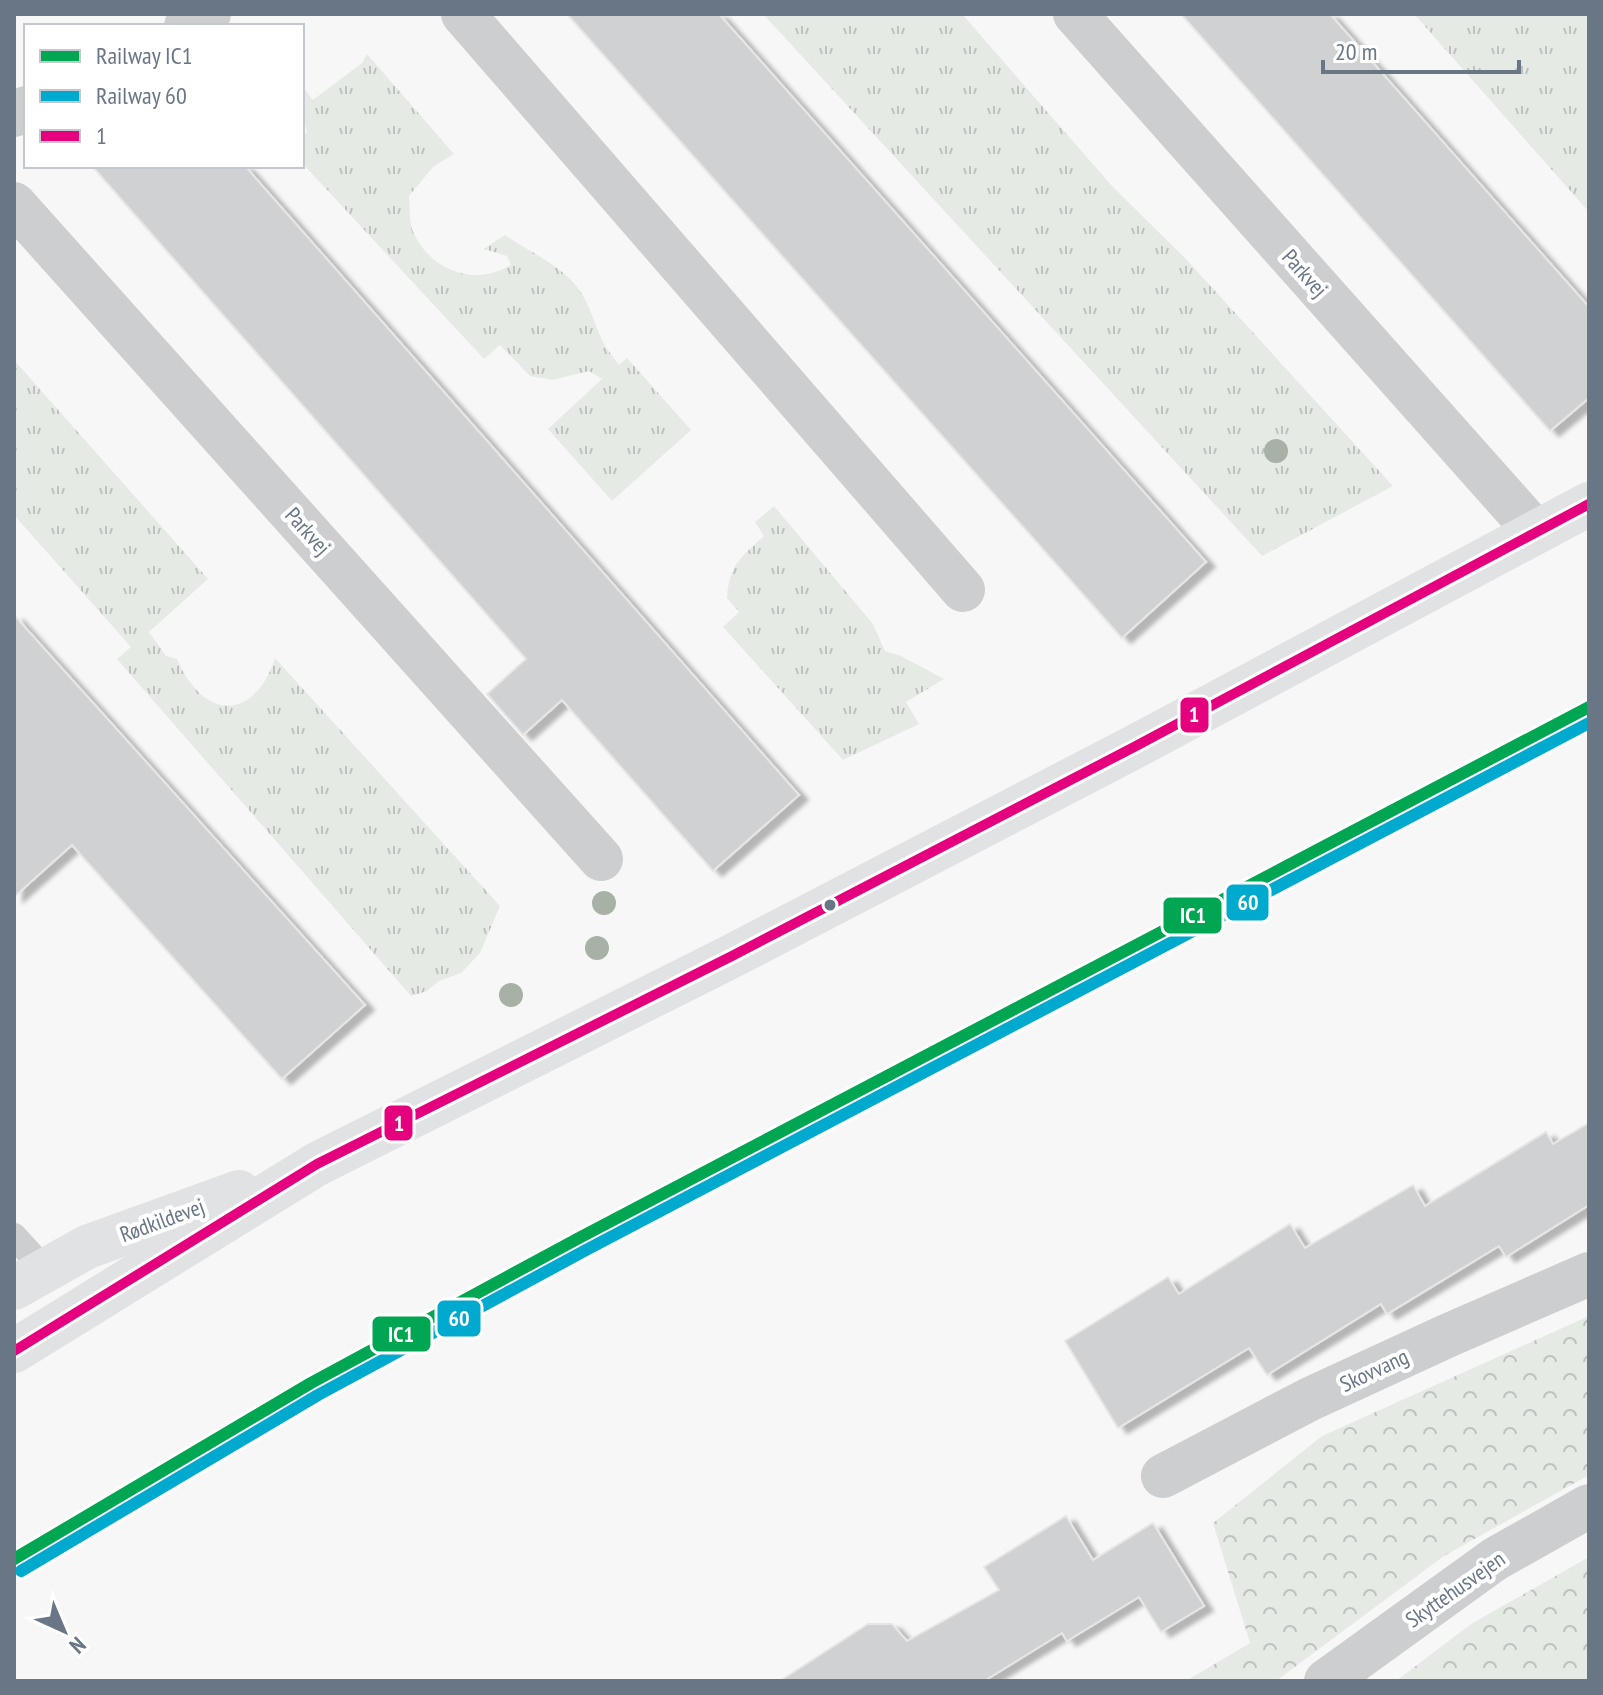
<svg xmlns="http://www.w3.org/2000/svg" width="1603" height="1695" viewBox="0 0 1603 1695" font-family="'PT Sans Narrow',sans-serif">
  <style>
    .grass { fill: url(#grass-tufts) }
    .forest { fill: url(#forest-crowns) }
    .building { fill: #cfd1d2; stroke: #e6e6e6; stroke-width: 2; filter: url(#shadow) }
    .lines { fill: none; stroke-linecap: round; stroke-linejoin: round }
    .lane { stroke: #cdced0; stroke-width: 26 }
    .street { stroke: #cdced0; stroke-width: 44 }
    .secondary { stroke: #e1e2e3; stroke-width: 44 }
    .bus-1-casing { stroke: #fff; stroke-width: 16 }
    .bus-1 { stroke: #e5007d; stroke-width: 10 }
    .rail-1-casing { stroke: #fff; stroke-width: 18 }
    .rail-2-casing { stroke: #fff; stroke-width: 18 }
    .rail-1 { stroke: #00a651; stroke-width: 12 }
    .rail-2 { stroke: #00a9ce; stroke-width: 12 }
    .tree { fill: #a7b1a6 }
    .bus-dot { fill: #697686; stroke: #fff; stroke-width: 3 }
    .labels { text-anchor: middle; stroke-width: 8; stroke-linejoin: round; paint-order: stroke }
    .street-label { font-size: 22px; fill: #697686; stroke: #fff }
    .line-badge { stroke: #fff; stroke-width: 3 }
    .badge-label { font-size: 22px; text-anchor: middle; font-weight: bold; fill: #fff }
  </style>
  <defs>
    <pattern id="grass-tufts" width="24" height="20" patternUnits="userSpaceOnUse" patternTransform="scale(2)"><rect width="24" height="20" fill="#e6eae5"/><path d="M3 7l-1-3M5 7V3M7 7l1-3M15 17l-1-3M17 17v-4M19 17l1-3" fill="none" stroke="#bec2bf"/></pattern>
    <pattern id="forest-crowns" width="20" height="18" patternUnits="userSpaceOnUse" patternTransform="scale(2)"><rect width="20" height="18" fill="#e6eae5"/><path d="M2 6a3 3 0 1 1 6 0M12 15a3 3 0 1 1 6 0" fill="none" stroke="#bec2bf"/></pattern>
    <filter id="shadow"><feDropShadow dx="9" dy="5" stdDeviation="2" flood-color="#0004"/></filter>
  </defs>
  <rect width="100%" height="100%" fill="#f7f7f7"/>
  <g class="grass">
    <path d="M 763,14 L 962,14 L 1112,186 L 1185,258 L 1393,486 L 1262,556 Z"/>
    <path d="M 1414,14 L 1589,14 L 1589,212 Z"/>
    <path d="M 367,54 L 454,154 L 433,167 L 409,196 C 410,207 409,224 414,234 C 432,271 475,287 511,265 L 507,256 L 484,249 L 505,235 C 529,252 558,263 577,287 C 591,305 594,325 604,344 C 608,351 614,358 619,365 L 627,358 L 691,430 L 612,501 L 548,429 L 602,379 L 589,371 L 552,380 L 530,376 L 500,345 L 484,359 L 302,163 L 302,136 L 307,132 L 302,113 L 302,86 L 313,100 L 362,63 Z"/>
    <path d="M 14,360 L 208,579 L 149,632 L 166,656 L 177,659 C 203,720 254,723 275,658 L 500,906 L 480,953 L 461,973 L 439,981 L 427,991 L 411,996 L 117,659 L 131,647 L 14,515 Z"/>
    <path d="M 774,506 L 873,624 L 885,651 L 901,656 L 944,679 L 906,702 L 919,724 L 843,760 L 723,627 L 739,612 L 727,598 C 729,565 741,557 764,536 L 755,522 Z"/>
  </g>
  <g class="forest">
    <path d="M 1589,1316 L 1589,1475 L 1444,1556 L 1276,1681 L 1186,1681 L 1250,1643 L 1213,1523 L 1322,1436 Z"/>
    <path d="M 1589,1557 L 1589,1681 L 1396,1681 L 1471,1624 Z"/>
  </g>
  <g class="building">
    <path d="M 567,14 L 719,14 L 1206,562 L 1122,638 Z"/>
    <path d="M 1181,14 L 1330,14 L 1589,307 L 1589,398 L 1550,431 Z"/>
    <path d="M 92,166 L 245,166 L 799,795 L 713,871 L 562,700 L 523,735 L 487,694 L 526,659 Z"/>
    <path d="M 14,615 L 365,1005 L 282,1079 L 72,845 L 14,897 Z"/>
    <path d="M 1589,1123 L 1589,1205 L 1506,1257 L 1499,1246 L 1387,1314 L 1381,1304 L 1267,1375 L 1249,1348 L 1118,1428 L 1065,1341 L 1168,1277 L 1179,1294 L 1290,1224 L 1305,1248 L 1413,1185 L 1425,1206 L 1546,1132 L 1553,1144 Z"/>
    <path d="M 1066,1516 L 1093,1560 L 1153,1523 L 1204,1606 L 1161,1632 L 1139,1597 L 1067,1641 L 1062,1633 L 984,1681 L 780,1681 L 868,1624 L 892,1624 L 907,1641 L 999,1590 L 984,1567 Z"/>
  </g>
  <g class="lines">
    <path class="lane" d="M 14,1236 L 45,1270"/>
    <g class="street">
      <path d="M 463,14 L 963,590"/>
      <path d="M 1075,14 L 1535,531"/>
      <path d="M 186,26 L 209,14"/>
      <path d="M 14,115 L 26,108"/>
      <path d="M 14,204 L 601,859"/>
      <path d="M 1163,1476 L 1310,1399 L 1449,1335 L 1589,1274"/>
      <path d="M 1326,1681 L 1495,1559 L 1589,1506"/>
    </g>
    <g class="secondary">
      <path d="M 14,1288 L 87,1247 L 239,1192"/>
      <path d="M 14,1351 L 317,1164 L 732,956 L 1136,746 L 1589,504"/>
    </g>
    <defs>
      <path id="bus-1" d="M 14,1351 L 317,1164 L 732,956 L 1136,746 L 1589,504"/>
    </defs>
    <use href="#bus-1" class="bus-1-casing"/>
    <use href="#bus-1" class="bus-1"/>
    <defs>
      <path id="rail-1" d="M 14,1559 L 311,1383 L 579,1238 L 1589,707"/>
      <path id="rail-2" d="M 21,1571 L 318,1395 L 586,1250 L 1589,723"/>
    </defs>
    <use href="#rail-1" class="rail-1-casing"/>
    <use href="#rail-2" class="rail-2-casing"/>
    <use href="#rail-1" class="rail-1"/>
    <use href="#rail-2" class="rail-2"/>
  </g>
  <g class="tree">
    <circle cx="1276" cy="451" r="12"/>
    <circle cx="604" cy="903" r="12"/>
    <circle cx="597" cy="948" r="12"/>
    <circle cx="511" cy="995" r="12"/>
  </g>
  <circle class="bus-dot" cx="830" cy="905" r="7"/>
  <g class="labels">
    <g class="street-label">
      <text transform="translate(1305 273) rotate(48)" y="8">Parkvej</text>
      <text transform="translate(308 531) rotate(48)" y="8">Parkvej</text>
      <text transform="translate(162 1220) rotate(-20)" y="8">Rødkildevej</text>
      <text transform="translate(1374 1370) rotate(-25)" y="8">Skovvang</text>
      <text transform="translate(1455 1589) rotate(-35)" y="8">Skyttehusvejen</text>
    </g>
  </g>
  <g class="line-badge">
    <rect x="1179" y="696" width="31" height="38" rx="8" fill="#e5007d"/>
    <rect x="1225" y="883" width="45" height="39" rx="8" fill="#00a9ce"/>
    <rect x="1162" y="896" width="61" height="39" rx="8" fill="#00a651"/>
    <rect x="383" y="1104" width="31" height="38" rx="8" fill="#e5007d"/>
    <rect x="436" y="1299" width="46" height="39" rx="8" fill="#00a9ce"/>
    <rect x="371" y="1315" width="61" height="38" rx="8" fill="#00a651"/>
  </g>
  <g class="badge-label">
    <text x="1194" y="722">1</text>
    <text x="1248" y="910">60</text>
    <text x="1193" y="923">IC1</text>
    <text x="399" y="1131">1</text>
    <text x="459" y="1326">60</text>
    <text x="401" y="1342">IC1</text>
  </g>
  <rect width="1603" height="1695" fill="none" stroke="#697686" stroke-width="32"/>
  <rect x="24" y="24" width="280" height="144" fill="#ffffff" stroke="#c3c8cf" stroke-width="2"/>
  <rect x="40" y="50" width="40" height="12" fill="#00a651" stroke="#c3c8cf" stroke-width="2"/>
  <text x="96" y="64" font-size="24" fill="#697686">Railway IC1</text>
  <rect x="40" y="90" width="40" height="12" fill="#00a9ce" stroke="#c3c8cf" stroke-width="2"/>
  <text x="96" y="104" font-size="24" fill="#697686">Railway 60</text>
  <rect x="40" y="130" width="40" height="12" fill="#e5007d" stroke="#c3c8cf" stroke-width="2"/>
  <text x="96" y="144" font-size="24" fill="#697686">1</text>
  <g transform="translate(64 1631) rotate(136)" stroke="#ffffff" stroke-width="6" paint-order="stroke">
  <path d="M0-6L14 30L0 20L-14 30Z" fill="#697686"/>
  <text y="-12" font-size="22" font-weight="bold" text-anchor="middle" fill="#697686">N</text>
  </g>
  <path d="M1323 60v12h196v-12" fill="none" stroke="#697686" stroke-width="4"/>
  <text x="1335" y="60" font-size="24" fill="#697686" stroke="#ffffff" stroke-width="6" paint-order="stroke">20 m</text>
</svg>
